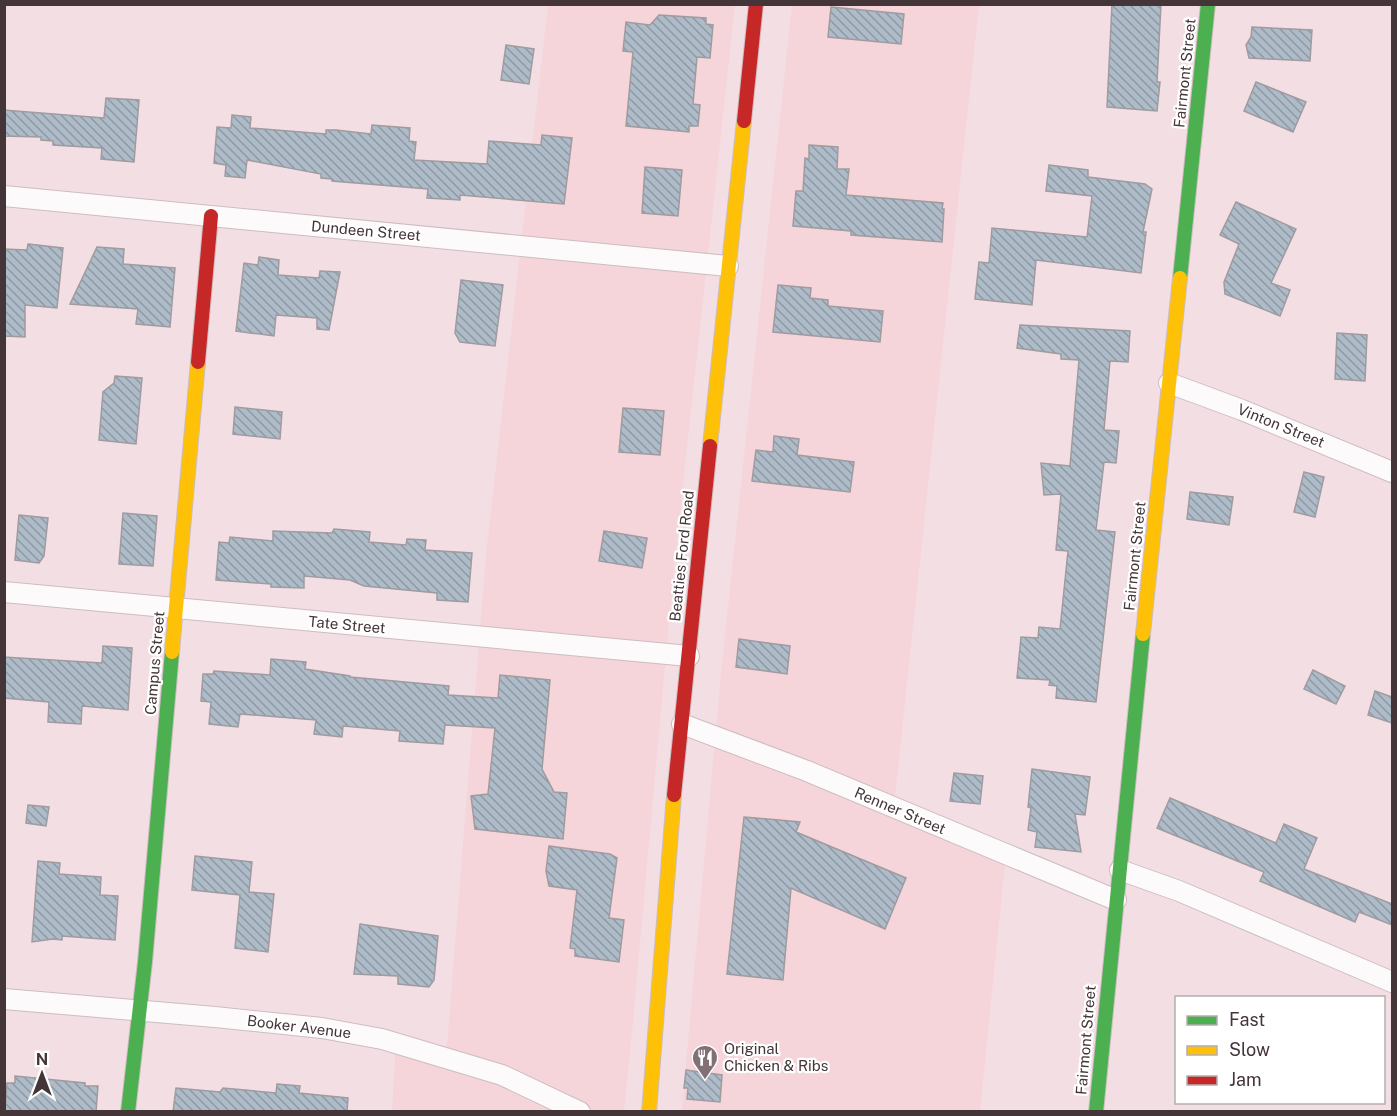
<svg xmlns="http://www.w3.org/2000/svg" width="1397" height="1116" viewBox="0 0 1397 1116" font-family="'Public Sans',sans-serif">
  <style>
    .built { fill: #f5d4da }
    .building { fill: url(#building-back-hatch); stroke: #9f9b9f; stroke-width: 1.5 }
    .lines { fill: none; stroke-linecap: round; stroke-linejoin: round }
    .street-casing { stroke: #cdbdc0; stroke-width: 22 }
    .fast-casing { stroke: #cdbdc0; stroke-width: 16 }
    .slow-casing { stroke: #cdbdc0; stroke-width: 16 }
    .jam-casing { stroke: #cdbdc0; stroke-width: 16 }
    .street { stroke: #fdfafb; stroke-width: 20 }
    .fast { stroke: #4caf50; stroke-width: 14 }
    .slow { stroke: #ffc107; stroke-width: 14 }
    .jam { stroke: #c62828; stroke-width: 14 }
    .labels { text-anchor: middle; stroke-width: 4.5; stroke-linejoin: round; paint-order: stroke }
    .street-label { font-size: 15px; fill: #433538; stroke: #fff }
    .poi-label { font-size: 15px; fill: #433538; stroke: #fff; text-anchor: start }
  </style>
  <defs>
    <pattern id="building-back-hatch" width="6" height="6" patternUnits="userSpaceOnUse" patternTransform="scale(1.5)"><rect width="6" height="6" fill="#aebbc8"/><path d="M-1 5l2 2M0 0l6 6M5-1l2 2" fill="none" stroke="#8f99a3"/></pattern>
  </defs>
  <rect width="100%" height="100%" fill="#f3dfe3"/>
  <g class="built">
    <path d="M 548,5 L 735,5 L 673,577 L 632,1032 L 624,1111 L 392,1112 L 396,1041 L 447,1046 L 486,555 Z"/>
    <path d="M 792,5 L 979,5 L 893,816 L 1005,864 L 980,1111 L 684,1112 L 682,1108 L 721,673 Z"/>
  </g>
  <g class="building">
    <path d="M 1112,4 L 1161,4 L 1157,82 L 1160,82 L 1157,111 L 1107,107 Z"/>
    <path d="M 831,7 L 904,14 L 901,44 L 828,37 Z"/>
    <path d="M 659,15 L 706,18 L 706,24 L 713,25 L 710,58 L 697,57 L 693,104 L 700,105 L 698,126 L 689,126 L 689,132 L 626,126 L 633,52 L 623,51 L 626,22 L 650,25 Z"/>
    <path d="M 1252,27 L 1312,30 L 1310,61 L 1249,58 L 1246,45 L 1251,37 Z"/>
    <path d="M 506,45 L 534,49 L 529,84 L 501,80 Z"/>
    <path d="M 1256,82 L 1306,102 L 1293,132 L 1244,111 Z"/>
    <path d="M 106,98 L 139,100 L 134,162 L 101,159 L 102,148 L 53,145 L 53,141 L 41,140 L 41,137 L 4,136 L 4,110 L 104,118 Z"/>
    <path d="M 232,115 L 251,117 L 250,128 L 326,134 L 326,130 L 336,130 L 371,134 L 372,125 L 410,128 L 409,141 L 416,142 L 414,160 L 487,164 L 489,141 L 541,145 L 542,135 L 572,138 L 564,204 L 460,195 L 460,200 L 427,198 L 428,189 L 332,181 L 332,179 L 321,178 L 321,174 L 247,160 L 245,178 L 225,176 L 226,165 L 214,163 L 217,127 L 231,128 Z"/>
    <path d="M 809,145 L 838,147 L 837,169 L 849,169 L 846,195 L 943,203 L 942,209 L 944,209 L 942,242 L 851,235 L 851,231 L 793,226 L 796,191 L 803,191 L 805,158 L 809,159 Z"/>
    <path d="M 1049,165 L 1088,170 L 1088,177 L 1145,184 L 1152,189 L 1143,232 L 1146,232 L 1141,273 L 1036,260 L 1032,305 L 975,299 L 979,262 L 989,263 L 992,228 L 1087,237 L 1092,196 L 1046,191 Z"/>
    <path d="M 645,167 L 682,170 L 678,216 L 642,213 Z"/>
    <path d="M 1236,202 L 1296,229 L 1271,283 L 1290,290 L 1280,316 L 1225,294 L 1224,282 L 1239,244 L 1220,235 Z"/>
    <path d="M 28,244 L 63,248 L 57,308 L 25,305 L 25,337 L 4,336 L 4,249 L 27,250 Z"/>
    <path d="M 97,247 L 124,249 L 123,264 L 175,268 L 170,327 L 136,324 L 138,309 L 70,304 Z"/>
    <path d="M 259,257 L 279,260 L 278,275 L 319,278 L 320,271 L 340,272 L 329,330 L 317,329 L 317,318 L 276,315 L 274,336 L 236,331 L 244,263 L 258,265 Z"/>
    <path d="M 461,280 L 503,285 L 495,346 L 460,342 L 455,333 Z"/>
    <path d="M 778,285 L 811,288 L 810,298 L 828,300 L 828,306 L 883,311 L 880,342 L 773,332 Z"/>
    <path d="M 1020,325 L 1130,331 L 1128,362 L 1110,361 L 1104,430 L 1119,431 L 1116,463 L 1104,462 L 1096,530 L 1115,532 L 1096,702 L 1056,698 L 1057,686 L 1049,685 L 1050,680 L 1017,678 L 1021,637 L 1038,638 L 1039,627 L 1060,629 L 1068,551 L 1056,550 L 1061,494 L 1044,495 L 1041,463 L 1070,466 L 1079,360 L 1061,359 L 1061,354 L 1017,348 Z"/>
    <path d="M 1337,333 L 1367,335 L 1365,381 L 1335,379 Z"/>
    <path d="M 115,376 L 142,378 L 136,444 L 99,440 L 103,392 L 114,383 Z"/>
    <path d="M 235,407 L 282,412 L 280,439 L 233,434 Z"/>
    <path d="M 623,408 L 664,411 L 660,455 L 619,452 Z"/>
    <path d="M 774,436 L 799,439 L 797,455 L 854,462 L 850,492 L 752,481 L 756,450 L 773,452 Z"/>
    <path d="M 1304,472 L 1324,477 L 1315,517 L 1294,512 Z"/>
    <path d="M 1190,492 L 1233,497 L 1229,525 L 1187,519 Z"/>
    <path d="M 123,513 L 157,516 L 153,566 L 119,564 Z"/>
    <path d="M 19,515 L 48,518 L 44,556 L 39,563 L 15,560 Z"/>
    <path d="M 334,529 L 370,532 L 369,542 L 406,545 L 407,539 L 426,540 L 425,550 L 472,553 L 468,602 L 437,600 L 437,593 L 364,586 L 350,580 L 304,576 L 304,588 L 271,587 L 271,584 L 216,580 L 219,542 L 229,543 L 230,537 L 273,541 L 273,531 L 332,533 Z"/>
    <path d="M 604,531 L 647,538 L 642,568 L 599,561 Z"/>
    <path d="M 739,639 L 790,646 L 787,674 L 736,667 Z"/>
    <path d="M 103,646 L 132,648 L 128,710 L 82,706 L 81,724 L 48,722 L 49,702 L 4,698 L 4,657 L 102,663 Z"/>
    <path d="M 271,659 L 306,662 L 305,669 L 350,676 L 350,677 L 449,686 L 448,695 L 498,698 L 500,675 L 550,680 L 542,769 L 554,792 L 567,793 L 563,839 L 475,829 L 471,796 L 488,794 L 495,728 L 445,725 L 443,744 L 399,741 L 400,731 L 343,726 L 342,737 L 314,734 L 316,720 L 240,714 L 238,727 L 209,724 L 211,702 L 201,701 L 203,674 L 213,674 L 214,671 L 270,675 Z"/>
    <path d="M 1313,670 L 1345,686 L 1336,704 L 1304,689 Z"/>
    <path d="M 1375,691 L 1392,697 L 1392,723 L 1368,715 Z"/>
    <path d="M 1032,769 L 1090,777 L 1085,815 L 1075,814 L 1081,852 L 1035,847 L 1037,832 L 1028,830 L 1031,808 L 1028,807 Z"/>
    <path d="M 954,773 L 983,776 L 980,804 L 950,801 Z"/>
    <path d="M 1170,798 L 1276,843 L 1284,824 L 1317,838 L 1304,869 L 1392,904 L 1392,925 L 1359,912 L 1355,922 L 1260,881 L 1264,872 L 1157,828 Z"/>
    <path d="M 28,805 L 49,807 L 46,826 L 26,823 Z"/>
    <path d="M 744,817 L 800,822 L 796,832 L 906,878 L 885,929 L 791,888 L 783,980 L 727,974 Z"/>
    <path d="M 549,846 L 610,854 L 617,858 L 609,918 L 624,920 L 619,962 L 575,956 L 575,949 L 570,948 L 577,890 L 549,886 L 546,871 Z"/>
    <path d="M 195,856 L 252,862 L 249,892 L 274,894 L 268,952 L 235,948 L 240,895 L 192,890 Z"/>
    <path d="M 38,861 L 60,863 L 59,874 L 101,877 L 100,895 L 118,896 L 115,940 L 62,936 L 62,940 L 53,939 L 32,942 Z"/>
    <path d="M 360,924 L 438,936 L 434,980 L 429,987 L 398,984 L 398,976 L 354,974 Z"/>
    <path d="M 686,1070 L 722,1075 L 720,1102 L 687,1099 L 688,1088 L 684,1088 Z"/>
    <path d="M 15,1076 L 85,1083 L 85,1086 L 98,1086 L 96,1112 L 5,1112 L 7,1083 L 15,1083 Z"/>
    <path d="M 277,1084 L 300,1086 L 299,1093 L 348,1098 L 347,1112 L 173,1112 L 176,1088 L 220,1092 L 223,1088 L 276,1093 Z"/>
  </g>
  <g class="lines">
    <defs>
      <g id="street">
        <path d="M 4,196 L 728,266"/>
        <path d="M 1169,383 L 1242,410 L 1392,472"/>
        <path d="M 4,592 L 689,656"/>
        <path d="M 682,724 L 807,771 L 1116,900"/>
        <path d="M 1120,870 L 1179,891 L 1392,982"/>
        <path d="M 4,999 L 215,1017 L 322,1028 L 382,1039 L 502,1075 L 580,1112"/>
      </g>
      <g id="fast">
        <path d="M 1180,278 L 1208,4"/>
        <path d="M 128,1112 L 145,962 L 172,652"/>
        <path d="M 1096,1112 L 1143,634"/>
      </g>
      <g id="slow">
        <path d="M 710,446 L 744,121"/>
        <path d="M 1143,634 L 1180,278"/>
        <path d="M 172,652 L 198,362"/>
        <path d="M 649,1112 L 674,795"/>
      </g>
      <g id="jam">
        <path d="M 744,121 L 756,4"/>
        <path d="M 198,362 L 211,216"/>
        <path d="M 674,795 L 710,446"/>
      </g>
    </defs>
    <use href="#street" class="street-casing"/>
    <use href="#fast" class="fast-casing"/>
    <use href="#slow" class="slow-casing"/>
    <use href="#jam" class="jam-casing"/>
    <use href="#street" class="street"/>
    <use href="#fast" class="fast"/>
    <use href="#slow" class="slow"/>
    <use href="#jam" class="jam"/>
  </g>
  <defs>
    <symbol id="restaurant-pin" viewBox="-11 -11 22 30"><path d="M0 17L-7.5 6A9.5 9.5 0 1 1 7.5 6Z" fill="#817074" stroke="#fff"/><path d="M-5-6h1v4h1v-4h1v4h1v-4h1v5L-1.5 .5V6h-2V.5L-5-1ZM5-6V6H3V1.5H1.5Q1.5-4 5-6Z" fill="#fff"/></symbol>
  </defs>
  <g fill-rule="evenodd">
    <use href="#restaurant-pin" x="690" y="1043" width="30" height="40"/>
  </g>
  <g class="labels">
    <g class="street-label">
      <text transform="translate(1185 73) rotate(-84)" y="5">Fairmont Street</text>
      <text transform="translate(366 231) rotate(5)" y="5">Dundeen Street</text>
      <text transform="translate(1281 426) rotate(22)" y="5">Vinton Street</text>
      <text transform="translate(682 556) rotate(-84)" y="5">Beatties Ford Road</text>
      <text transform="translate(1135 556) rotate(-84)" y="5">Fairmont Street</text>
      <text transform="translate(347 625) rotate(5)" y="5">Tate Street</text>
      <text transform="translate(155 663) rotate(-85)" y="5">Campus Street</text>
      <text transform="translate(900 811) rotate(23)" y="5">Renner Street</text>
      <text transform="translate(299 1027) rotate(7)" y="5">Booker Avenue</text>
      <text transform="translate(1086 1040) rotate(-85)" y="5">Fairmont Street</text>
    </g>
    <g class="poi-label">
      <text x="724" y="1054">Original<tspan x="724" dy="17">Chicken &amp; Ribs</tspan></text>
    </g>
  </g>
  <rect width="1397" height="1116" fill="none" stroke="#433538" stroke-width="12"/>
  <rect x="1175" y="996" width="210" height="108" fill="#ffffff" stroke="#b4aeaf" stroke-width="1.5"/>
  <rect x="1187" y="1016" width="30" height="9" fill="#4caf50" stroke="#b4aeaf" stroke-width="1.5"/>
  <text x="1229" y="1026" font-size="18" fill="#433538">Fast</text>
  <rect x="1187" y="1046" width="30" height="9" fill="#ffc107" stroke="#b4aeaf" stroke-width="1.5"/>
  <text x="1229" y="1056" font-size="18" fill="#433538">Slow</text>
  <rect x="1187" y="1076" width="30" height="9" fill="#c62828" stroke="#b4aeaf" stroke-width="1.5"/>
  <text x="1229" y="1086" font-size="18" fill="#433538">Jam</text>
  <g transform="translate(42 1074)" stroke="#ffffff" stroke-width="4.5" paint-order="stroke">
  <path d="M0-4.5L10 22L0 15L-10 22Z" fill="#433538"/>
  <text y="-9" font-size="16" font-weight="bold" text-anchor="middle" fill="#433538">N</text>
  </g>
</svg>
